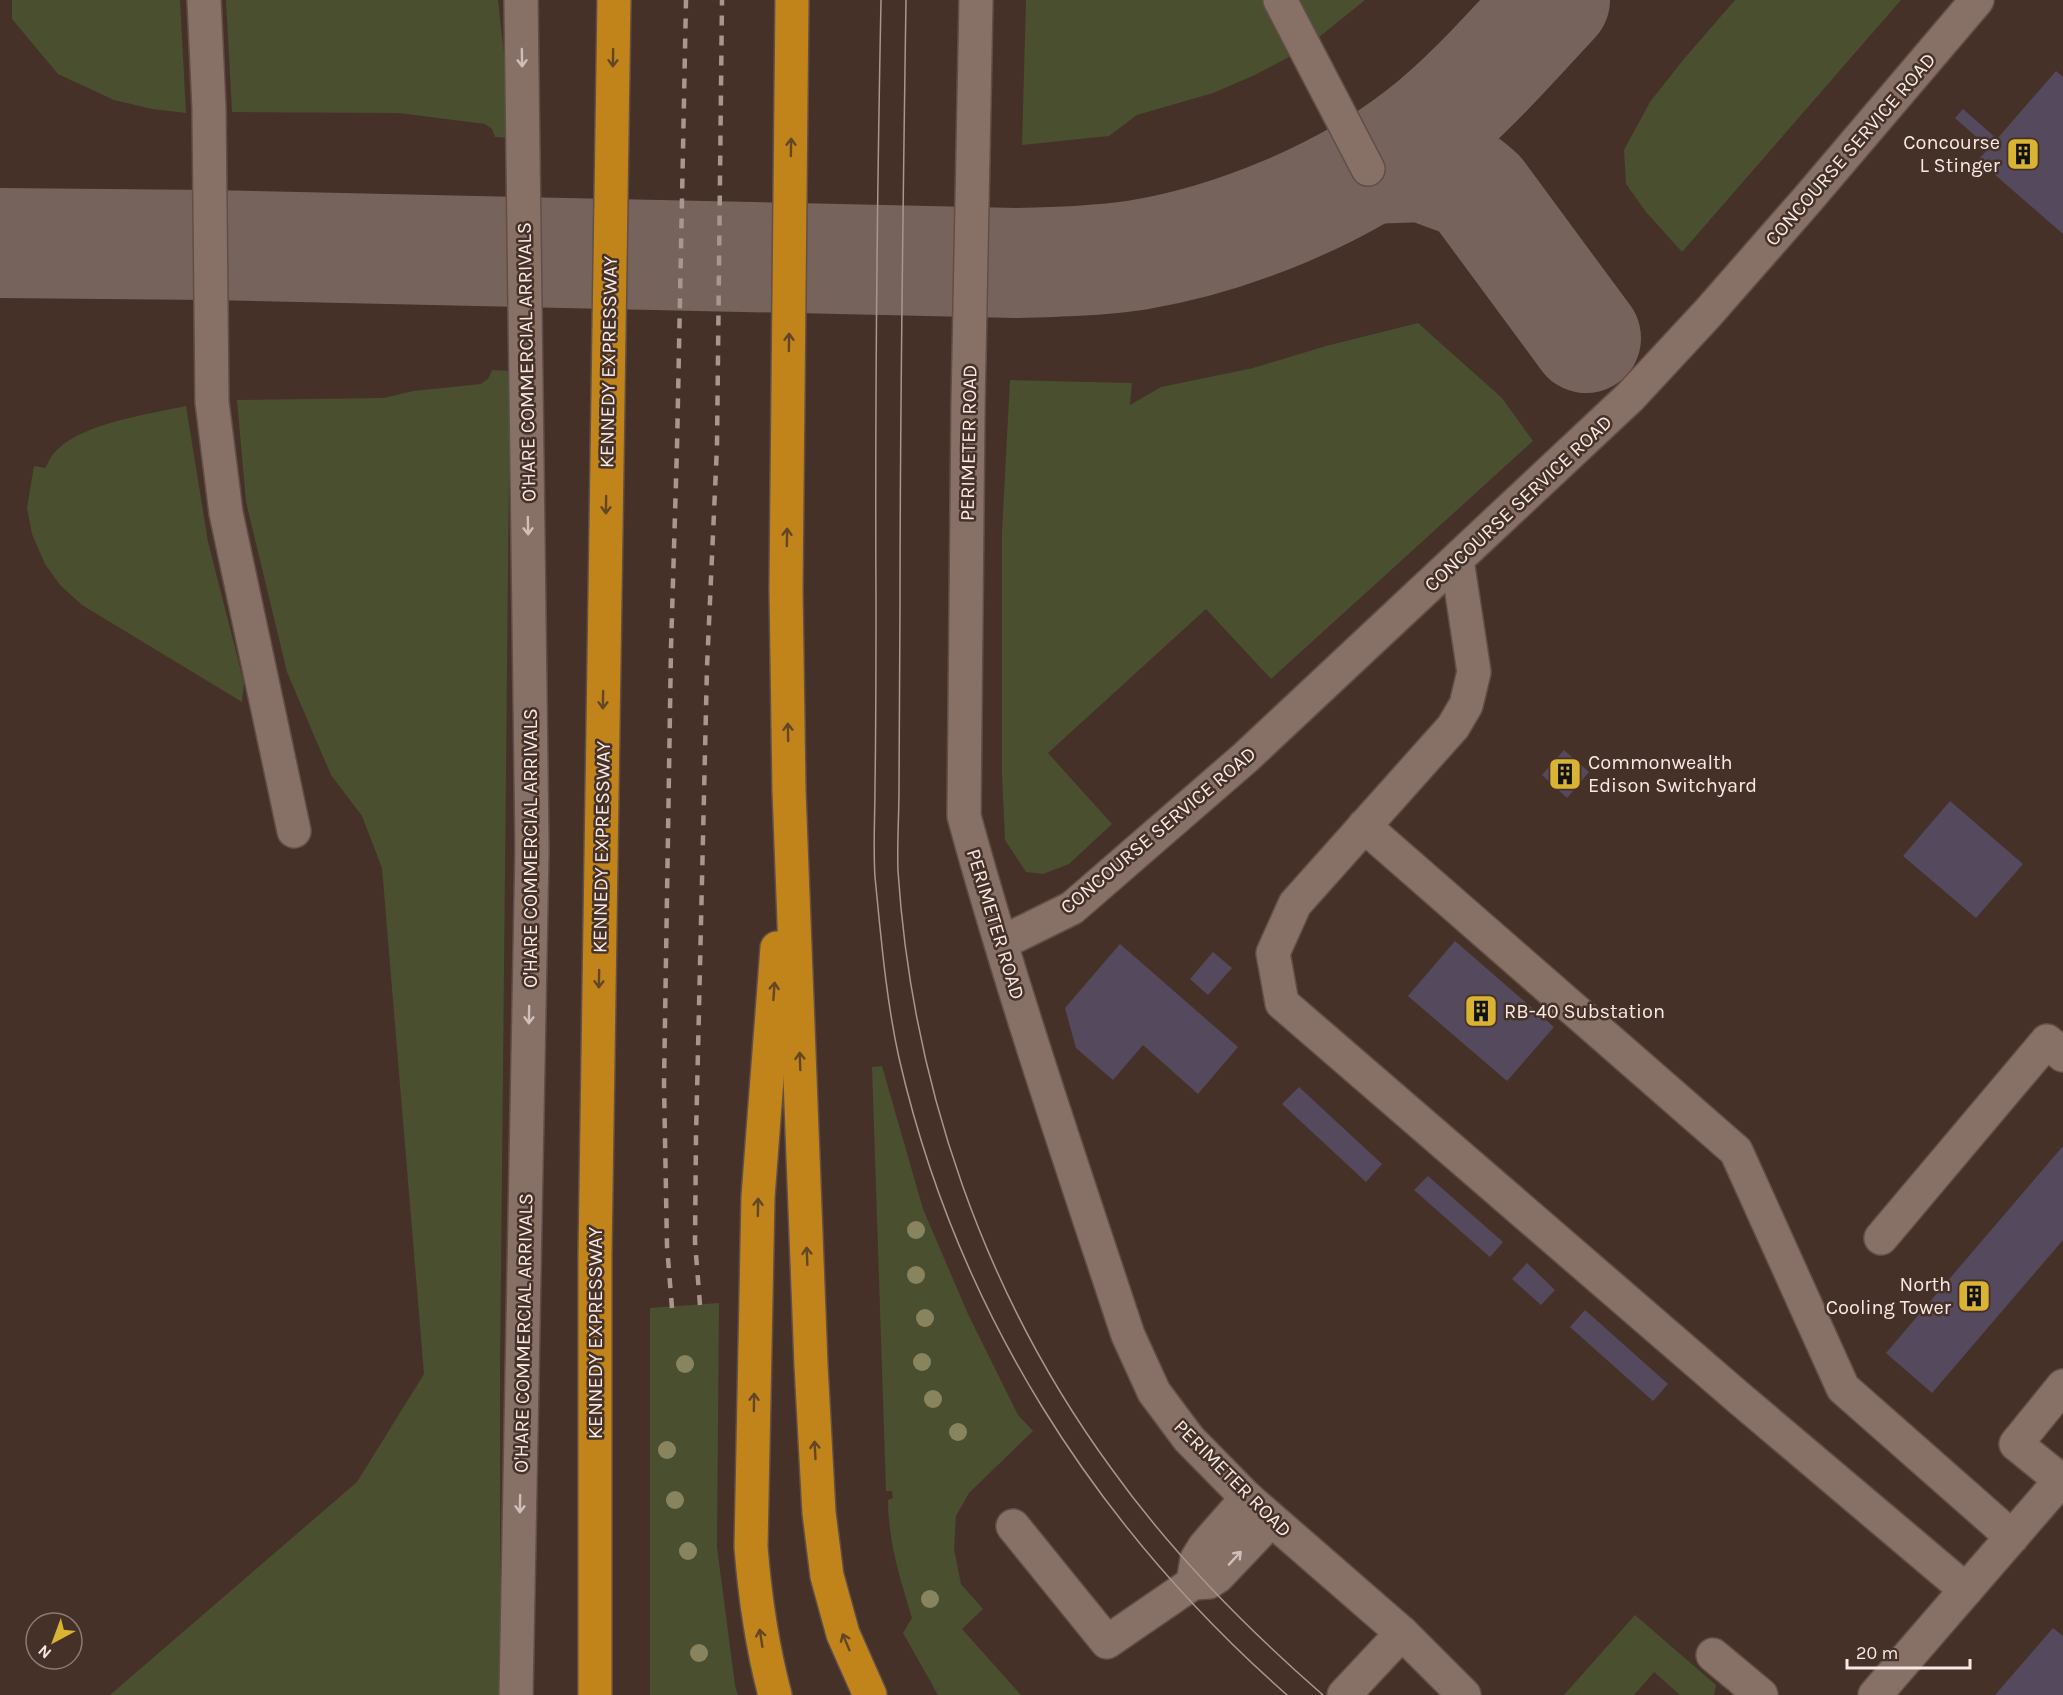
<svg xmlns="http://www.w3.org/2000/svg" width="2063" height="1695" viewBox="0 0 2063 1695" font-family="Karla,sans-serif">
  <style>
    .green { fill: #494f2f }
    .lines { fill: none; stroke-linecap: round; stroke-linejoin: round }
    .taxiway { stroke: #76645c; stroke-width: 110 }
    .building { fill: #554a5d }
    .minor-casing { stroke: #604f47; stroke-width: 36 }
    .highway-casing { stroke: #604f47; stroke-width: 36 }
    .minor { stroke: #877066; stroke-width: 33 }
    .highway { stroke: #c0841b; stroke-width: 33 }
    .tram { stroke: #a7978f; stroke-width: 1.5 }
    .rail { stroke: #a7978f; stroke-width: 4.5; stroke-dasharray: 10 10; stroke-linecap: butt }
    .tree { fill: #87845e }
    .oneway { stroke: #d0bfb8 }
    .oneway2 { stroke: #644625 }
    .labels { text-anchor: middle; stroke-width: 5; stroke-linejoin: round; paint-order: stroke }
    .poi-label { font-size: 20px; fill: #f7eae4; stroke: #453128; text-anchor: end }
    .street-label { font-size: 20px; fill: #f7eae4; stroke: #453128 }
  </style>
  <rect width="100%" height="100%" fill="#453128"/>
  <g class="green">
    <path d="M 12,0 L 180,0 L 186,113 L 152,109 L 114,100 L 58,74 L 12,19 Z"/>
    <path d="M 226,0 L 498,0 L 505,64 L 510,138 L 495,137 L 492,129 L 485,124 L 399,113 L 232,112 Z"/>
    <path d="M 1026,0 L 1267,0 L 1292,47 L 1289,57 L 1255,75 L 1213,93 L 1137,115 L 1109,136 L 1022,145 Z"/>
    <path d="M 1289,0 L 1365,0 L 1318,38 Z"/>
    <path d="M 1735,0 L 1901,0 L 1682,252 L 1646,212 L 1626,184 L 1624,150 L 1650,102 L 1683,60 Z"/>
    <path d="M 1418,323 L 1502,398 L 1533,441 L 1271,679 L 1206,609 L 1048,753 L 1112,824 L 1069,864 L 1043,874 L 1026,872 L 1005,840 L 1002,775 L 1002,531 L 1010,380 L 1132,383 L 1130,405 L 1161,387 L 1253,368 L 1326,346 Z"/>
    <path d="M 492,370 L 510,371 L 500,1370 L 500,1695 L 110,1695 L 357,1482 L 424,1374 L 382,868 L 362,816 L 331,775 L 287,672 L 246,502 L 237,400 L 384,398 L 413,391 L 481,384 L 488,379 Z"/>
    <path d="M 186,406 L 208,542 L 244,683 L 242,702 L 82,605 L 60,585 L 45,564 L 32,534 L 27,508 L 34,466 L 45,468 C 49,461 52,454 58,449 C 85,423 149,414 186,406 Z"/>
    <path d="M 882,1066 L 923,1209 L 968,1314 L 1018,1415 L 1033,1431 L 969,1493 L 956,1516 L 954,1549 L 961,1584 L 983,1609 L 962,1629 L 1021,1695 L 938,1695 L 903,1633 L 912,1618 C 900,1579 888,1540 888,1500 L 893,1498 L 892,1491 L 886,1491 L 872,1067 Z"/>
    <path d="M 719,1303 L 717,1547 L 735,1685 L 738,1695 L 650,1695 L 650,1308 Z"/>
    <path d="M 1635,1615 L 1716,1685 L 1714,1695 L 1680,1695 L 1654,1672 L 1634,1695 L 1564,1695 Z"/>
  </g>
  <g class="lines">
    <g class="taxiway">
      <path d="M 1368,169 L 1423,167 L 1467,183 L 1479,193 L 1586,338"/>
      <path d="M 0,243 L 210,245 L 1016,263 C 1057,262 1098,261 1138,255 C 1234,239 1343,194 1420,134 C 1469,96 1512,46 1555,0"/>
    </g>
  </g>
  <g class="building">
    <path d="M 2056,71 L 2063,77 L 2063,234 L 1978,160 L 1989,148 L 1955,118 L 1963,109 L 1997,139 Z"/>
    <path d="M 1564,750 L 1589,772 L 1567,798 L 1542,775 Z"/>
    <path d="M 1950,801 L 2023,864 L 1976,918 L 1903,856 Z"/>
    <path d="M 1455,941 L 1554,1027 L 1507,1081 L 1408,996 Z"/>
    <path d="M 1120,944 L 1238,1047 L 1198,1094 L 1143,1045 L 1113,1080 L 1076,1048 L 1065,1008 Z"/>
    <path d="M 1213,952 L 1232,968 L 1208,995 L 1190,979 Z"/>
    <path d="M 1299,1087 L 1382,1164 L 1366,1182 L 1282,1104 Z"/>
    <path d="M 2063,1146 L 2063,1240 L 1932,1393 L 1886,1353 Z"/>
    <path d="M 1428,1176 L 1503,1242 L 1490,1257 L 1414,1190 Z"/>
    <path d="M 1527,1263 L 1555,1290 L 1541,1305 L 1512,1279 Z"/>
    <path d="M 1585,1310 L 1668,1384 L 1653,1401 L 1570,1327 Z"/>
    <path d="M 2053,1628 L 2063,1636 L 2063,1695 L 1995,1695 Z"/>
  </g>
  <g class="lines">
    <defs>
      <g id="minor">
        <path d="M 204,0 L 209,108 L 212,402 L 226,513 L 294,831"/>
        <path d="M 976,0 L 968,407 L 964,816 C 1012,991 1071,1163 1128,1335 L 1154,1392 L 1189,1439 L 1247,1498 L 1402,1633 L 1464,1695"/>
        <path d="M 1280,0 L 1368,169"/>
        <path d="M 1457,560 L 1474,672 L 1466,705 L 1453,727 L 1295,904 L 1273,953 L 1282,1003 L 1739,1398 L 1966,1590"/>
        <path d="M 1364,826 L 1736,1151 L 1843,1388 L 2012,1537"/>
        <path d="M 1001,943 L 1072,908 L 1246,757 L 1630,397 L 1708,313 L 1807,200 L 1977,0"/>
        <path d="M 1881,1238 L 2047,1041 L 2063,1055"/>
        <path d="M 2063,1386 L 2016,1444 L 2063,1482"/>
        <path d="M 1013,1526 L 1107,1642 L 1193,1583 L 1209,1582 L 1218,1576 L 1271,1520"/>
        <path d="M 1193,1583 L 1197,1559 L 1205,1546 L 1247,1498"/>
        <path d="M 1713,1655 L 1761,1695"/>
        <path d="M 516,1695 L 532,849 L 521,0"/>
        <path d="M 1344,1695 L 1402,1633"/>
        <path d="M 1875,1695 L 2061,1480"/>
      </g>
      <g id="highway">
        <path d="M 792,0 L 786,589 L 789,791 L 811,1365 L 819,1513 L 827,1576 L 843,1634 L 870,1695"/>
        <path d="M 595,1695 L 595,1256 L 614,0"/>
        <path d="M 775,1695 C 762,1646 755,1598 751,1547 L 758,1197 L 777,948"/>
      </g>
    </defs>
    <use href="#minor" class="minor-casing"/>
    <use href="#highway" class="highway-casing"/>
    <use href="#minor" class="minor"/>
    <use href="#highway" class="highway"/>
    <g class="tram">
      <path d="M 881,0 C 877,201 875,402 876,603 C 876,664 876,725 875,786 C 875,816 873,847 875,877 C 881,937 886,999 899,1058 C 957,1310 1094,1525 1287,1695"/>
      <path d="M 906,0 C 903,202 900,403 900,605 C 900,666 899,727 899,789 C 899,816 897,844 898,871 C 912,1085 984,1294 1111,1468 C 1171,1552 1245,1627 1323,1695"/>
    </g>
    <g class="rail">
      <path d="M 700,1305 L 695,1242 L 696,1136 L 707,667 L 717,446 L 722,0"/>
      <path d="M 672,1308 L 667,1246 L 664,1084 L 671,648 L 677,448 L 686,0"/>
    </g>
  </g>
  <g class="tree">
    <circle cx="916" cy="1230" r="9"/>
    <circle cx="916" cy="1275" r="9"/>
    <circle cx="925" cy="1318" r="9"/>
    <circle cx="922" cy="1362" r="9"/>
    <circle cx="685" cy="1364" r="9"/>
    <circle cx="933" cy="1399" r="9"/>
    <circle cx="958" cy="1432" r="9"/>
    <circle cx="667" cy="1450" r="9"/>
    <circle cx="675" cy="1500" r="9"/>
    <circle cx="688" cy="1551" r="9"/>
    <circle cx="930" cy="1599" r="9"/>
    <circle cx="699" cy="1653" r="9"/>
  </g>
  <defs><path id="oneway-shaft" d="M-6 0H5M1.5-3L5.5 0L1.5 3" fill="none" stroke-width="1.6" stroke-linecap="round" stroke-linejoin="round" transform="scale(1.5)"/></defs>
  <g class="oneway">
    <use href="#oneway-shaft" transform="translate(522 58) rotate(89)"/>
    <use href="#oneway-shaft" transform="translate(528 526) rotate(89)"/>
    <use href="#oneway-shaft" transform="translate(529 1015) rotate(91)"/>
    <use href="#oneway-shaft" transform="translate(520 1504) rotate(91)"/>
    <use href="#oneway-shaft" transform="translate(1235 1558) rotate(-47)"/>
  </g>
  <g class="oneway2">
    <use href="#oneway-shaft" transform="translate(613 58) rotate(91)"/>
    <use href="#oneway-shaft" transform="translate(791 147) rotate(-89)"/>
    <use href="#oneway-shaft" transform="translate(789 342) rotate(-89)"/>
    <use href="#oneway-shaft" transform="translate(606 505) rotate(91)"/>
    <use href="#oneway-shaft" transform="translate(787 537) rotate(-89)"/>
    <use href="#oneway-shaft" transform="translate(603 700) rotate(91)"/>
    <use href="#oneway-shaft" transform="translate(788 732) rotate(-91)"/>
    <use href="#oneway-shaft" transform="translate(599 979) rotate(91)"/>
    <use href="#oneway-shaft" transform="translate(774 991) rotate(-86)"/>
    <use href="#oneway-shaft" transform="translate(800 1061) rotate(-92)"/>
    <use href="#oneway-shaft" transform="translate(758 1207) rotate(-89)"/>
    <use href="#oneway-shaft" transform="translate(807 1256) rotate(-92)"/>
    <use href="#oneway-shaft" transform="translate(754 1402) rotate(-89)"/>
    <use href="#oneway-shaft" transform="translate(815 1450) rotate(-93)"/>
    <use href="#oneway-shaft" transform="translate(761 1638) rotate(-99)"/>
    <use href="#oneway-shaft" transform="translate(846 1642) rotate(-113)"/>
  </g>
  <defs>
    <symbol id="building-square" viewBox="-11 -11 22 22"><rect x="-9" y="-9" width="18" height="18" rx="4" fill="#d9b334" stroke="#453128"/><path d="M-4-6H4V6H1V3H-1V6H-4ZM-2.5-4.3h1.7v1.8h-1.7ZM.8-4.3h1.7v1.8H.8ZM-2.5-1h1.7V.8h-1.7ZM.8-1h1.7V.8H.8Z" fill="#111"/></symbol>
  </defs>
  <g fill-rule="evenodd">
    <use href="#building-square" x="2004" y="135" width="38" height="38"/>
    <use href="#building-square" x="1546" y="755" width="38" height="38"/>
    <use href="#building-square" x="1462" y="992" width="38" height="38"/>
    <use href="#building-square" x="1955" y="1277" width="38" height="38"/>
  </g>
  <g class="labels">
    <g class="poi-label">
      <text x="2000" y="149">Concourse<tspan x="2000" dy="23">L Stinger</tspan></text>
      <text x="1588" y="769" text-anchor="start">Commonwealth<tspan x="1588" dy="23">Edison Switchyard</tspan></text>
      <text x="1504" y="1018" text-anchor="start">RB-40 Substation</text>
      <text x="1951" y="1291">North<tspan x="1951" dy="23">Cooling Tower</tspan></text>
    </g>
    <g class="street-label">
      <text transform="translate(1850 149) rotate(-49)" y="7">CONCOURSE SERVICE ROAD</text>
      <text transform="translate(526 362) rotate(-91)" y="7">O'HARE COMMERCIAL ARRIVALS</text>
      <text transform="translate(608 362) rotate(-89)" y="7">KENNEDY EXPRESSWAY</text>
      <text transform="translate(968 443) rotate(-89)" y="7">PERIMETER ROAD</text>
      <text transform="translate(1518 503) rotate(-43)" y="7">CONCOURSE SERVICE ROAD</text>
      <text transform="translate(1158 830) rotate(-40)" y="7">CONCOURSE SERVICE ROAD</text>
      <text transform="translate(601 847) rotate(-89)" y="7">KENNEDY EXPRESSWAY</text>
      <text transform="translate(530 848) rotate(-90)" y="7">O'HARE COMMERCIAL ARRIVALS</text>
      <text transform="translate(996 924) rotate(73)" y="7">PERIMETER ROAD</text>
      <text transform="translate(523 1333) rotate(-89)" y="7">O'HARE COMMERCIAL ARRIVALS</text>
      <text transform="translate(595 1333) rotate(-90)" y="7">KENNEDY EXPRESSWAY</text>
      <text transform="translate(1233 1478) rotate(45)" y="7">PERIMETER ROAD</text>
    </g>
  </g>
  <g transform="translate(54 1641) rotate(221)"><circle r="28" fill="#453128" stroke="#8c7b73" stroke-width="1.5"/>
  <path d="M0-4.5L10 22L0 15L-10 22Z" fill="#d9b334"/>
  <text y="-9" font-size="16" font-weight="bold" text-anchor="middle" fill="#f7eae4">N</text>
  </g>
  <path d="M1847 1659v9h123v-9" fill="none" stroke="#f7eae4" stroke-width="3"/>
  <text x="1856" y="1659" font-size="18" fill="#f7eae4" stroke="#453128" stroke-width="4.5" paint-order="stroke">20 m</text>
</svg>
